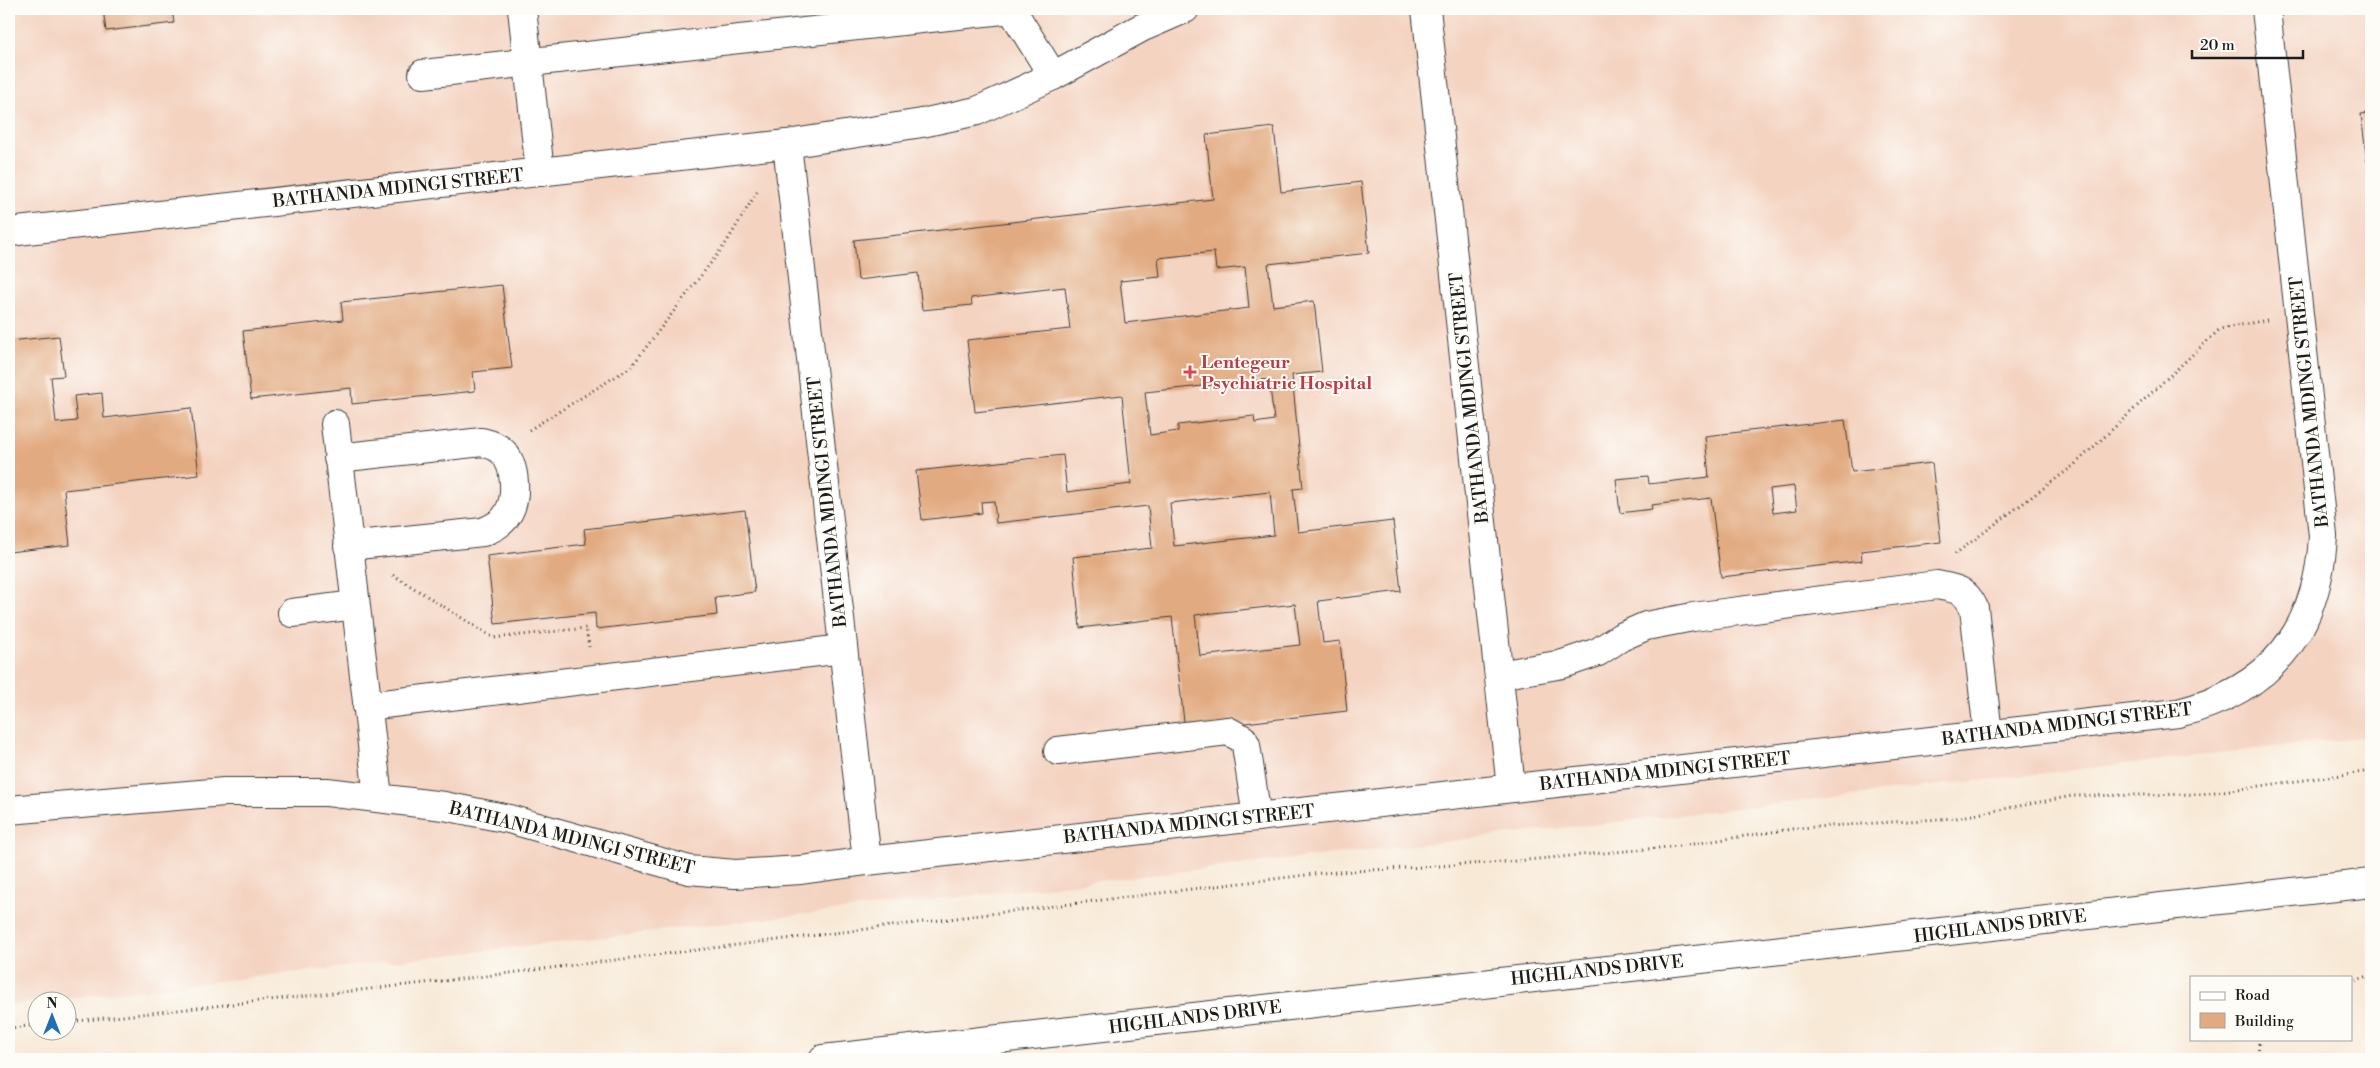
<svg xmlns="http://www.w3.org/2000/svg" width="2380" height="1068" viewBox="0 0 2380 1068" font-family="'Libre Bodoni',serif">
  <style>
    .built { fill: #f4d3c1 }
    .building { fill: #e2aa81; fill-rule: evenodd }
    .lines { fill: none; stroke-linecap: round; stroke-linejoin: round }
    .minor-casing { stroke: #3d3b38; stroke-width: 30 }
    .major-casing { stroke: #3d3b38; stroke-width: 30 }
    .path { stroke: #3d3b38; stroke-width: 3; stroke-dasharray: 1 4; stroke-linecap: butt }
    .minor { stroke: #fff; stroke-width: 28 }
    .major { stroke: #fff; stroke-width: 28 }
    .health-dot { fill: #e0444e; stroke: #fdfcf7; stroke-width: 2 }
    .labels { text-anchor: middle; stroke-width: 4; stroke-linejoin: round; paint-order: stroke }
    .street-label { font-size: 18px; fill: #1c1c1c; stroke: #fdfcf7 }
    .health-label { font-size: 18px; font-weight: bold; fill: #be3a42; stroke: #fdfcf7; text-anchor: start }
  </style>
  <rect width="100%" height="100%" fill="#fdfcf7"/>
  <filter id="ink" filterUnits="userSpaceOnUse"><feTurbulence type="fractalNoise" baseFrequency=".02" numOctaves="2"/><feDisplacementMap in="SourceGraphic" scale="10" xChannelSelector="R" yChannelSelector="G"/><feConvolveMatrix kernelMatrix="1 2 1 2 8 2 1 2 1" color-interpolation-filters="sRGB"/></filter>
  <filter id="wash" filterUnits="userSpaceOnUse"><feTurbulence type="fractalNoise" baseFrequency=".0096" numOctaves="4" result="noise"/><feDisplacementMap in="SourceGraphic" scale="20" xChannelSelector="R" yChannelSelector="G"/><feGaussianBlur stdDeviation="1.12" result="paint"/><feColorMatrix in="noise" values="0 0 0 0 0 0 0 0 0 0 0 0 0 0 0 0 0 1.4 0 .05"/><feComposite in="paint" operator="in"/></filter>
  <g filter="url(#wash)">
    <rect width="100%" height="100%" fill="#f8e9d7"/>
    <path class="built" d="M 9,9 L 2371,9 L 2371,736 L 9,1005 Z"/>
    <g id="blocks">
      <g class="building">
        <path d="M 103,9 L 172,9 L 174,23 L 106,31 Z"/>
        <path d="M 2371,113 L 2371,161 L 2367,162 L 2361,114 Z"/>
        <path d="M 1274,127 L 1281,192 L 1361,182 L 1369,253 L 1268,264 L 1273,306 L 1314,301 L 1322,372 L 1292,375 L 1303,488 L 1293,489 L 1298,532 L 1393,521 L 1401,591 L 1318,601 L 1323,643 L 1340,641 L 1347,711 L 1185,730 L 1172,617 L 1080,628 L 1073,557 L 1152,548 L 1148,506 L 996,523 L 994,501 L 981,502 L 982,513 L 922,520 L 916,471 L 1063,455 L 1067,492 L 1131,484 L 1122,395 L 975,412 L 967,340 L 1070,329 L 1065,287 L 971,298 L 972,305 L 922,310 L 918,273 L 858,280 L 854,240 L 1213,199 L 1206,135 ZM 1214,252 L 1216,270 L 1245,267 L 1249,308 L 1125,323 L 1120,281 L 1160,277 L 1158,258 ZM 1269,379 L 1274,420 L 1255,423 L 1254,416 L 1178,425 L 1178,431 L 1150,435 L 1145,392 ZM 1270,492 L 1274,535 L 1174,546 L 1170,503 ZM 1295,604 L 1300,645 L 1200,656 L 1195,615 Z"/>
        <path d="M 502,285 L 512,368 L 473,372 L 475,391 L 352,404 L 351,388 L 251,399 L 243,331 L 343,320 L 341,302 Z"/>
        <path d="M 59,336 L 64,376 L 51,377 L 56,423 L 77,421 L 74,396 L 102,393 L 104,418 L 191,408 L 199,475 L 64,490 L 70,545 L 9,552 L 9,341 Z"/>
        <path d="M 1845,420 L 1852,472 L 1932,463 L 1941,542 L 1861,551 L 1862,561 L 1721,577 L 1711,498 L 1651,505 L 1652,509 L 1620,513 L 1616,479 L 1648,476 L 1649,484 L 1709,477 L 1705,436 ZM 1794,486 L 1797,510 L 1773,513 L 1770,489 Z"/>
        <path d="M 745,510 L 755,592 L 715,597 L 717,615 L 596,629 L 595,613 L 495,624 L 487,556 L 586,544 L 584,529 Z"/>
      </g>
    </g>
  </g>
  <g filter="url(#ink)">
    <use href="#blocks" fill-opacity="0" stroke="#3d3b38" stroke-width="1"/>
    <g class="lines">
      <defs>
        <g id="minor">
          <path d="M 522,9 L 540,172"/>
          <path d="M 1426,9 L 1511,788"/>
          <path d="M 1012,10 L 1053,76"/>
          <path d="M 423,74 L 1012,9"/>
          <path d="M 787,144 L 867,861"/>
          <path d="M 9,232 L 787,144 L 922,123 L 977,111 L 1053,76 L 1141,28 L 1185,9"/>
          <path d="M 335,424 L 378,797"/>
          <path d="M 338,458 L 482,442 C 490,444 497,446 503,452 C 516,466 518,499 507,515 C 502,524 492,528 483,532 L 348,546"/>
          <path d="M 292,613 L 355,605"/>
          <path d="M 1499,675 L 1563,664 L 1598,652 L 1621,637 L 1646,626 L 1693,617 L 1937,585 C 1957,589 1965,589 1974,608 L 1988,734"/>
          <path d="M 367,706 L 843,649"/>
          <path d="M 1058,751 L 1228,731 L 1243,739 L 1246,745 L 1257,817"/>
          <path d="M 9,810 L 224,792 L 327,792 L 444,806 L 509,819 L 689,870 L 735,874 L 801,870 L 867,861 L 2178,713 C 2271,690 2318,631 2323,536 L 2266,9"/>
        </g>
        <path id="major" d="M 823,1059 L 2371,883"/>
      </defs>
      <use href="#minor" class="minor-casing"/>
      <use href="#major" class="major-casing"/>
      <g class="path">
        <path d="M 529,430 L 631,367 L 726,243 L 757,192"/>
        <path d="M 1955,554 L 2073,466 L 2220,329 L 2267,320"/>
        <path d="M 393,575 L 494,638 L 586,628 L 589,647"/>
        <path d="M 2351,982 L 2371,975"/>
        <path d="M 68,1022 L 461,979 L 1322,873 L 1505,862 L 1680,846 L 1798,828 L 1956,818 L 2072,796 L 2201,794 L 2371,771"/>
        <path d="M 9,1028 L 38,1025"/>
        <path d="M 2258,1059 L 2259,1039"/>
      </g>
      <use href="#minor" class="minor"/>
      <use href="#major" class="major"/>
    </g>
  </g>
  <path class="health-dot" d="M1187.5 364.5h5v5h5v5h-5v5h-5v-5h-5v-5h5z"/>
  <g class="labels">
    <g class="street-label">
      <text transform="translate(398 188) rotate(-6)" y="6">BATHANDA MDINGI STREET</text>
      <text transform="translate(1469 398) rotate(-96)" y="6">BATHANDA MDINGI STREET</text>
      <text transform="translate(2309 402) rotate(-96)" y="6">BATHANDA MDINGI STREET</text>
      <text transform="translate(827 502) rotate(-96)" y="6">BATHANDA MDINGI STREET</text>
      <text transform="translate(2067 724) rotate(-7)" y="6">BATHANDA MDINGI STREET</text>
      <text transform="translate(1665 771) rotate(-6)" y="6">BATHANDA MDINGI STREET</text>
      <text transform="translate(1189 824) rotate(-6)" y="6">BATHANDA MDINGI STREET</text>
      <text transform="translate(572 838) rotate(14)" y="6">BATHANDA MDINGI STREET</text>
      <text transform="translate(2000 926) rotate(-7)" y="6">HIGHLANDS DRIVE</text>
      <text transform="translate(1597 970) rotate(-6)" y="6">HIGHLANDS DRIVE</text>
      <text transform="translate(1195 1017) rotate(-7)" y="6">HIGHLANDS DRIVE</text>
    </g>
    <g class="health-label">
      <text x="1201" y="368">Lentegeur<tspan x="1201" dy="21">Psychiatric Hospital</tspan></text>
    </g>
  </g>
  <rect width="2380" height="1068" fill="none" stroke="#fdfcf7" stroke-width="30"/>
  <rect x="2190" y="976" width="162" height="65" fill="#fdfcf7" stroke="#a3a29f"/>
  <rect x="2200" y="992" width="25" height="8" fill="#ffffff" stroke="#a3a29f"/>
  <text x="2235" y="1000" font-size="15" fill="#1c1c1c">Road</text>
  <rect x="2200" y="1013" width="25" height="15" fill="#e2aa81" stroke="#a3a29f"/>
  <text x="2235" y="1026" font-size="15" fill="#1c1c1c">Building</text>
  <g transform="translate(52 1016)"><circle r="24" fill="#fdfcf7" stroke="#a3a29f"/>
  <path d="M0-4L9 19L0 12L-9 19Z" fill="#1f6fb2"/>
  <text y="-8" font-size="14" font-weight="bold" text-anchor="middle" fill="#1c1c1c">N</text>
  </g>
  <path d="M2192 50v8h111v-8" fill="none" stroke="#1c1c1c" stroke-width="2.5"/>
  <text x="2200" y="50" font-size="15" fill="#1c1c1c" stroke="#fdfcf7" stroke-width="4" paint-order="stroke">20 m</text>
</svg>
